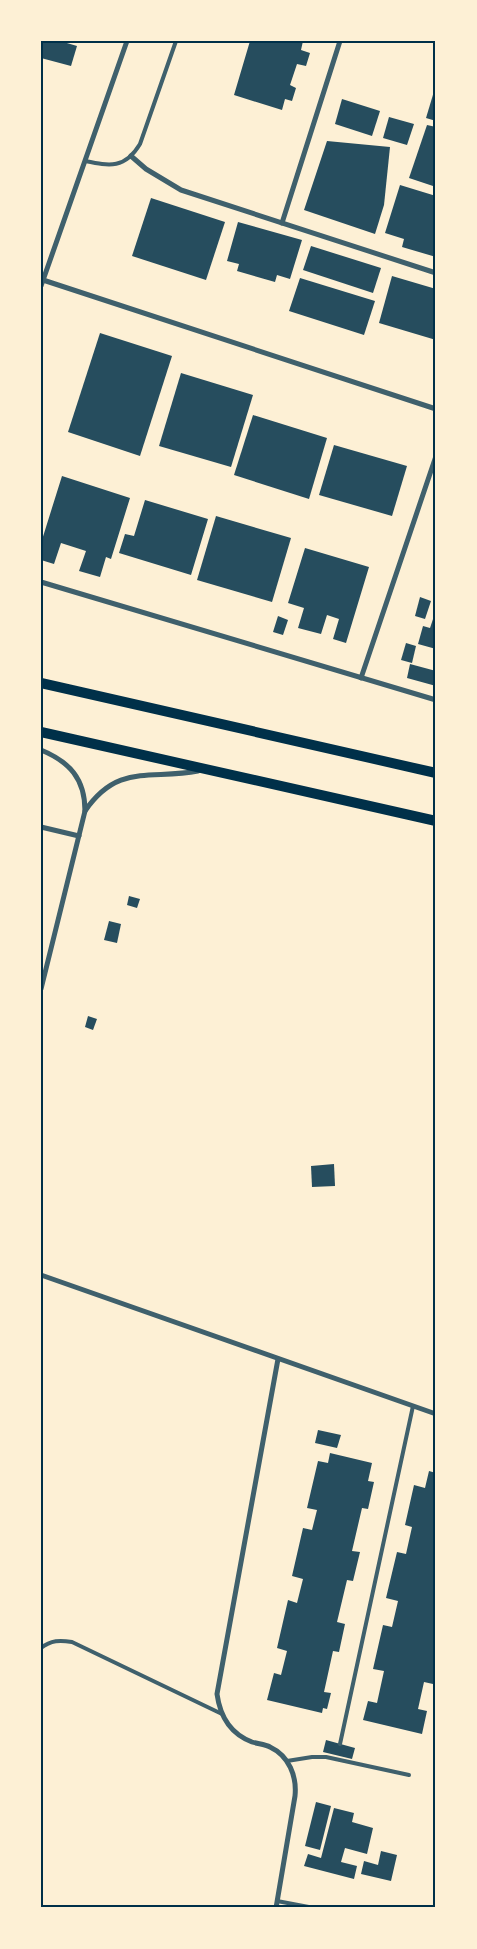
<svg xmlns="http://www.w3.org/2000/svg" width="477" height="1949" viewBox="0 0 477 1949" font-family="Commissioner,sans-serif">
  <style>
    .building { fill: #264d5e }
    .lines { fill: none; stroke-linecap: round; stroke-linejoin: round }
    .service { stroke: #3f606c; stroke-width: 4 }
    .minor { stroke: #3f606c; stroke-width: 5 }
    .secondary { stroke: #003049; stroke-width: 10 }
    .neatline { fill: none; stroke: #003049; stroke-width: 2 }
  </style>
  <rect width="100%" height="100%" fill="#fdf0d5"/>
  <g class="building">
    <path d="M 41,41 L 60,41 L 77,46 L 71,66 L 41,58 Z"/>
    <path d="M 250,41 L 303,41 L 301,50 L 310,53 L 306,66 L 297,64 L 290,85 L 296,88 L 292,101 L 285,99 L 282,110 L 234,95 Z"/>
    <path d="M 435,88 L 436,88 L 436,121 L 426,118 Z"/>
    <path d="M 342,99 L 380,111 L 372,136 L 335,124 Z"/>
    <path d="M 389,117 L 414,124 L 407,145 L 383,138 Z"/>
    <path d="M 427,125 L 436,127 L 436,187 L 409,178 Z"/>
    <path d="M 327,141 L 390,147 L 384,205 L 375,234 L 304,210 Z"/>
    <path d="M 400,185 L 436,196 L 436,257 L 402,247 L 404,239 L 385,233 Z"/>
    <path d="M 151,198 L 225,222 L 206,280 L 132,256 Z"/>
    <path d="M 238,222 L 302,240 L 290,279 L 277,275 L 275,282 L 237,271 L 239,264 L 227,261 Z"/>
    <path d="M 311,246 L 381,268 L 373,293 L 303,270 Z"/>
    <path d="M 392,276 L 436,289 L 436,340 L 379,323 Z"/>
    <path d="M 300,278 L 375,301 L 364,335 L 289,311 Z"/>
    <path d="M 100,333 L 172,356 L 140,456 L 68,432 Z"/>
    <path d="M 181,373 L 253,395 L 231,467 L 159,446 Z"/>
    <path d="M 253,415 L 327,438 L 309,499 L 234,475 Z"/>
    <path d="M 334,445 L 407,466 L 392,516 L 319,495 Z"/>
    <path d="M 62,476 L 130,498 L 111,559 L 106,557 L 100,577 L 79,571 L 86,551 L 61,543 L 54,564 L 41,560 L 41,543 Z"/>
    <path d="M 145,500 L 208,519 L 191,575 L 119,553 L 125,534 L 134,536 Z"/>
    <path d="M 216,516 L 291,538 L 272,602 L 197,580 Z"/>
    <path d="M 305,548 L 369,567 L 346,643 L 333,639 L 339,619 L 327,615 L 321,634 L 298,628 L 304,608 L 288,603 Z"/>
    <path d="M 420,597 L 431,601 L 425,619 L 415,616 Z"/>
    <path d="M 436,610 L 436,649 L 418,644 L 423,626 L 430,628 Z"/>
    <path d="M 278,616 L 288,620 L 283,635 L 273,632 Z"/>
    <path d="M 406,643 L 416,646 L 412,663 L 401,660 Z"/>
    <path d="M 410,664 L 436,671 L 436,686 L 407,678 Z"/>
    <path d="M 129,896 L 140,899 L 137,908 L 127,905 Z"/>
    <path d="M 109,921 L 121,924 L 117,943 L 104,940 Z"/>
    <path d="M 88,1016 L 97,1019 L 93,1030 L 85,1027 Z"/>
    <path d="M 334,1164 L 335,1186 L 312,1187 L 311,1166 Z"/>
    <path d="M 318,1430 L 341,1435 L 337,1448 L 315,1443 Z"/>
    <path d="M 330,1453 L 372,1463 L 368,1481 L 374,1482 L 368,1509 L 362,1508 L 352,1551 L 360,1552 L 353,1581 L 347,1580 L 337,1622 L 345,1624 L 339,1652 L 333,1651 L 324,1692 L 331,1693 L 327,1709 L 323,1708 L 322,1713 L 267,1700 L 274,1673 L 281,1675 L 287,1651 L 277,1648 L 288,1600 L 297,1603 L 303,1579 L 292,1576 L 303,1528 L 312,1530 L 317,1510 L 307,1508 L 318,1461 L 328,1463 Z"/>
    <path d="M 429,1471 L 436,1473 L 436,1623 L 433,1635 L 436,1636 L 436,1671 L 433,1684 L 424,1682 L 418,1709 L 427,1711 L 422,1734 L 363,1720 L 368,1701 L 377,1703 L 384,1671 L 373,1669 L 383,1625 L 392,1627 L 398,1601 L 386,1598 L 397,1552 L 406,1554 L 412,1527 L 405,1525 L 414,1485 L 425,1488 Z"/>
    <path d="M 326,1740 L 355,1748 L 352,1759 L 323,1752 Z"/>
    <path d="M 316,1802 L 331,1806 L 320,1850 L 305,1846 Z"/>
    <path d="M 334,1808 L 354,1813 L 352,1822 L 373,1828 L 367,1854 L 345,1848 L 341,1862 L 357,1866 L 354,1879 L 304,1866 L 308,1854 L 321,1858 Z"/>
    <path d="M 381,1851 L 397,1855 L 391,1881 L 361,1874 L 364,1861 L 378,1865 Z"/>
  </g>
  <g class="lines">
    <g class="service">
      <path d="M 85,161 C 110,166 125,169 140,144 L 176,41"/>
      <path d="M 41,1648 C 51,1640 60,1640 72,1642 L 222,1714"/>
      <path d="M 340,1744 L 413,1406"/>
      <path d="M 287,1761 L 312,1757 L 326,1757 L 409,1775"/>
      <path d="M 277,1901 L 314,1908"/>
    </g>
    <g class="minor">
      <path d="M 131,156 L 146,169 L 181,190 L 436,273"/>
      <path d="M 282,223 L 340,41"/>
      <path d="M 43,280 L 436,409"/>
      <path d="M 41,286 L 127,41"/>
      <path d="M 41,582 L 436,700"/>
      <path d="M 361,678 L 436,456"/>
      <path d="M 41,750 C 70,762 85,779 85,811 L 41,989"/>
      <path d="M 85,811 C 118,763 150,780 198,771"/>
      <path d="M 41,827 L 79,836"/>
      <path d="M 41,1275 L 436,1414"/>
      <path d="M 276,1908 L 295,1796 C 297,1776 289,1756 270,1747 C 265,1744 258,1744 252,1742 C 231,1734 220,1716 217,1694 L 278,1359"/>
    </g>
    <g class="secondary">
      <path d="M 41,683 L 436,773"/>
      <path d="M 41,732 L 436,821"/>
    </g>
  </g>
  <rect width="477" height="1949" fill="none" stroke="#fdf0d5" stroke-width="85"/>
  <rect x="42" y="42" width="392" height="1864" class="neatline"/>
</svg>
